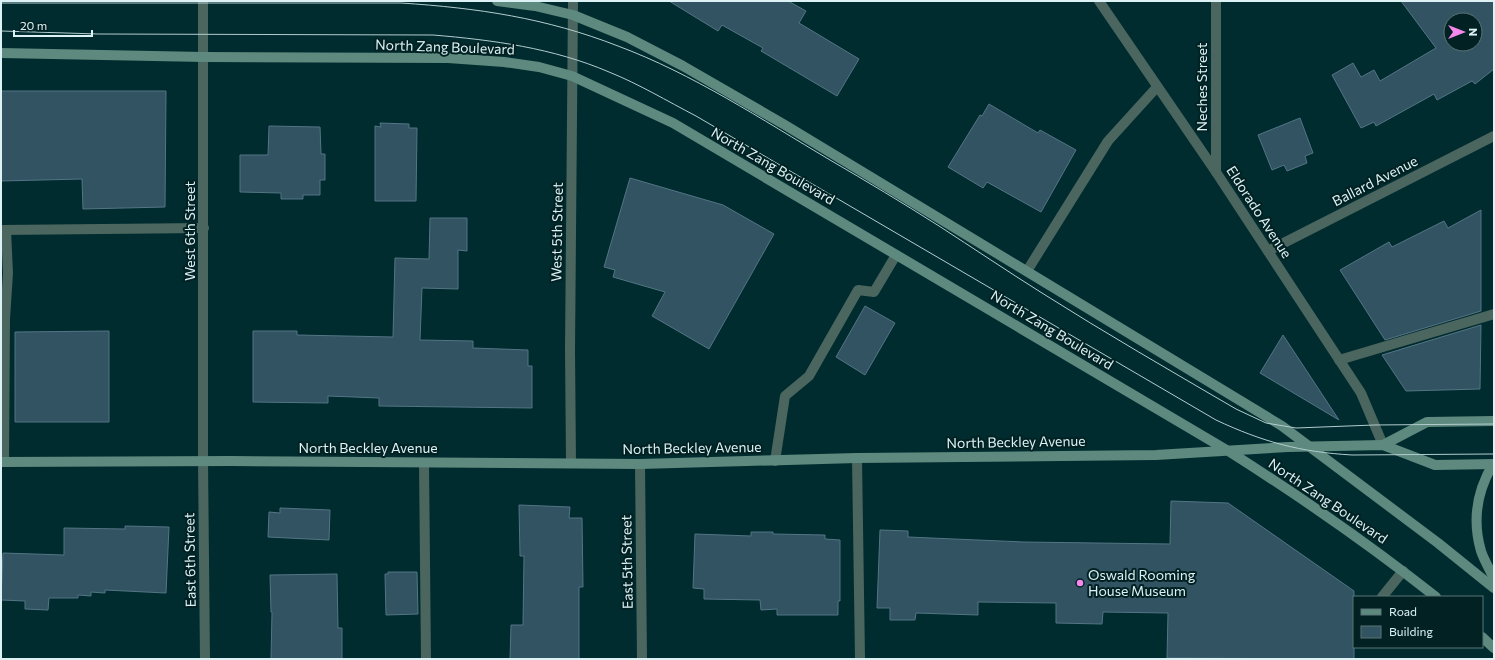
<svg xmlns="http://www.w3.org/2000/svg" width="1495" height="660" viewBox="0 0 1495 660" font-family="Commissioner,sans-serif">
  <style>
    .building { fill: #325362; stroke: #537585; fill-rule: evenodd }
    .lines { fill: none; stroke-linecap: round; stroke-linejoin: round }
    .lane { stroke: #4b665e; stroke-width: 10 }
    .street { stroke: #4b665e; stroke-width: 10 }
    .secondary { stroke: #5d897e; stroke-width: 10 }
    .tram { stroke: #b3ccce; stroke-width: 1 }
    .poi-dot { fill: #f688ed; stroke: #022123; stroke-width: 1.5 }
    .labels { text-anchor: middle; stroke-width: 4; stroke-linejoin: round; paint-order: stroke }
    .street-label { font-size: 14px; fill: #ddf2f4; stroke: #022123 }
    .poi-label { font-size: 14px; fill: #ddf2f4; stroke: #022123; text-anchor: start }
  </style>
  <rect width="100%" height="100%" fill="#002c2f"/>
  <g class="building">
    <path d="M 669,1 L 788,1 L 806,11 L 799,23 L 859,59 L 837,96 L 761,51 L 763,48 L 722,25 L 718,31 Z"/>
    <path d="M 1401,1 L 1494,1 L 1494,69 L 1475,84 L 1472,81 L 1437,100 L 1434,94 L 1376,126 L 1374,122 L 1361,128 L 1332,75 L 1353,63 L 1361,77 L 1374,70 L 1380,81 L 1436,48 ZM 1451,20 L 1475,20 L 1475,44 L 1451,44 Z"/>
    <path d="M 1,91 L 166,91 L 165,207 L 83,209 L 82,179 L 1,181 Z"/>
    <path d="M 989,104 L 1038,133 L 1040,130 L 1076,150 L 1041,212 L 987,182 L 983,188 L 948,167 L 980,115 L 982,116 Z"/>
    <path d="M 1300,118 L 1313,153 L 1305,156 L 1307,163 L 1287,171 L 1284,165 L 1272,170 L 1258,135 Z"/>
    <path d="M 380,123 L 409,124 L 409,128 L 417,128 L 416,201 L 375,201 L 375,126 L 381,127 Z"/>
    <path d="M 269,126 L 320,127 L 321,154 L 325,154 L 325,180 L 320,180 L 320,195 L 303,195 L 303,199 L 281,199 L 281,193 L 240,192 L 240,155 L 268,155 Z"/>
    <path d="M 630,178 L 723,205 L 774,234 L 709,349 L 652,316 L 665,292 L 613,277 L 615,270 L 604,267 Z"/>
    <path d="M 1481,210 L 1481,311 L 1385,340 L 1340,270 L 1389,242 L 1392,247 L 1444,221 L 1448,228 Z"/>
    <path d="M 430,218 L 467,218 L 467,251 L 458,250 L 458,289 L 422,288 L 420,340 L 473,341 L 473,348 L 528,350 L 528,366 L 532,366 L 532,408 L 379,406 L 379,398 L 328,396 L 328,403 L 253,402 L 253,331 L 297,331 L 297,335 L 393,337 L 395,258 L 429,259 Z"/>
    <path d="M 865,306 L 895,323 L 865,375 L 836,357 Z"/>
    <path d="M 1481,325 L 1480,389 L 1406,391 L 1382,355 Z"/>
    <path d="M 109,331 L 109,422 L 15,422 L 15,332 Z"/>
    <path d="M 1283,335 L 1339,420 L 1260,373 Z"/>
    <path d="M 1171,501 L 1228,503 L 1354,591 L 1354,659 L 1167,658 L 1168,613 L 1103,612 L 1102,624 L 1056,623 L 1056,603 L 978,602 L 978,615 L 916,613 L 915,620 L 890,620 L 890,608 L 877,608 L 880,530 L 908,531 L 908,537 L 1024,542 L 1170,544 Z"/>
    <path d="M 519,505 L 570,507 L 569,518 L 582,518 L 583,587 L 579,587 L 579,659 L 510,659 L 511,625 L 523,625 L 524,556 L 520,556 Z"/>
    <path d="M 280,508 L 330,510 L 329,540 L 268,537 L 269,512 L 280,513 Z"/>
    <path d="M 125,526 L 169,527 L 166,593 L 105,590 L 105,593 L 91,592 L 91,596 L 78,595 L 78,598 L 49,598 L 48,610 L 25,609 L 25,601 L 1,600 L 3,553 L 64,555 L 64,528 L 125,529 Z"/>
    <path d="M 751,532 L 773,532 L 773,534 L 825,535 L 825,539 L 840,540 L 840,601 L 838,601 L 838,615 L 777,615 L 777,609 L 761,610 L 760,600 L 704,599 L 704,589 L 693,588 L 695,534 L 751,536 Z"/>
    <path d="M 388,572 L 417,572 L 418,614 L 386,615 L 385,574 L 388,574 Z"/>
    <path d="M 337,574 L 338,628 L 342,628 L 342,659 L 271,659 L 272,612 L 271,612 L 270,575 Z"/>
  </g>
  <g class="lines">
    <g class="lane">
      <path d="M 1,230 L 204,228"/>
      <path d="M 1027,271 L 1108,141 L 1157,87"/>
      <path d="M 1339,360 L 1494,314"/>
      <path d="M 857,458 L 860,659"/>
      <path d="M 775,461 L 785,396 L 809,376 L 858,290 L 874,292 L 896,255"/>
      <path d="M 4,462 L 5,319 L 8,273 L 6,230"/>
      <path d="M 424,463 L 426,659"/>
      <path d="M 1382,597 L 1403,571"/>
    </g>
    <g class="street">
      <path d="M 203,1 L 203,461 L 205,659"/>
      <path d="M 1099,1 L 1216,172 L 1361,393 L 1383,445"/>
      <path d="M 1216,1 L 1216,172"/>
      <path d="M 1268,251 L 1494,136"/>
      <path d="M 571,463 L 570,350 L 573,1"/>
      <path d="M 640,464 L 642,659"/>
    </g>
    <g class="secondary">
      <path d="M 497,1 L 535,6 L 573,15 L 627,37 L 683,66 L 785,125 L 1282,426 L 1438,543 L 1494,588"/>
      <path d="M 1,53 L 204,57 L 448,58 L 504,62 L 539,67 L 572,76 L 673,123 L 1230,452 C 1301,497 1370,545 1436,597"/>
      <path d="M 1383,445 L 1427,422 L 1494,421"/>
      <path d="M 1,462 L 231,461 L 640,464 L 857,458 L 1156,455 L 1288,447 L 1383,445 L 1435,465 L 1494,464"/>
      <path d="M 1493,464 C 1477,491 1472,520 1481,551 C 1484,560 1490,570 1494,579"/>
      <path d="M 1482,637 L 1494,648"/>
    </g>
    <g class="tram">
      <path d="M 1,3 L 401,3 C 478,8 546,18 618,46 C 693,74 761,119 830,160 C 866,181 903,203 939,226 C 973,248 1007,271 1042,293 C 1105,333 1171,371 1236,409 L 1266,423 L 1296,428 L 1374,425 L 1494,424"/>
      <path d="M 1,31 L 98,34 L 433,35 C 493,40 553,48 609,72 C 639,84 667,101 696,116 L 1216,420 C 1263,442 1300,452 1352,455 L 1494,454"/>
    </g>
  </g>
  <circle class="poi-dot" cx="1080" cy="583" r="4"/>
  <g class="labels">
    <g class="street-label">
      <text transform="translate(445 47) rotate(2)" y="5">North Zang Boulevard</text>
      <text transform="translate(1202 87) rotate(-90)" y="5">Neches Street</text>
      <text transform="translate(773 166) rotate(30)" y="5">North Zang Boulevard</text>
      <text transform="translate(1375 181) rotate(-27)" y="5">Ballard Avenue</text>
      <text transform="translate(1259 212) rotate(57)" y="5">Eldorado Avenue</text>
      <text transform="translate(190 231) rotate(-90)" y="5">West 6th Street</text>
      <text transform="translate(557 232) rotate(-89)" y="5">West 5th Street</text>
      <text transform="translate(1052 330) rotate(31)" y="5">North Zang Boulevard</text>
      <text transform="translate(1016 442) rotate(-1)" y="5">North Beckley Avenue</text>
      <text x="368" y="453">North Beckley Avenue</text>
      <text transform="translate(692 448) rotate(-1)" y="5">North Beckley Avenue</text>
      <text transform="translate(1328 501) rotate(34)" y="5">North Zang Boulevard</text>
      <text transform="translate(190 560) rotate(-91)" y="5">East 6th Street</text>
      <text transform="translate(627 562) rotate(-91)" y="5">East 5th Street</text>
    </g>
    <g class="poi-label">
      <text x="1088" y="580">Oswald Rooming<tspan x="1088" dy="16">House Museum</tspan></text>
    </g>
  </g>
  <rect width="1495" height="660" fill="none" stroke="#ddf2f4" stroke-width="4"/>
  <rect x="1353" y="596" width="130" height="52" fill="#022123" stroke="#5a7577"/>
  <rect x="1361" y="609" width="20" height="6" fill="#5d897e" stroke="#5a7577"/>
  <text x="1389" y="616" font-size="12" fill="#ddf2f4">Road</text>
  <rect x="1361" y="626" width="20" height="12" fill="#325362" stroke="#5a7577"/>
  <text x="1389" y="636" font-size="12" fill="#ddf2f4">Building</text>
  <g transform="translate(1463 32) rotate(90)"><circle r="19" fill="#022123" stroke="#5a7577"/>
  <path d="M0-3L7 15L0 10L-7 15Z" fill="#f688ed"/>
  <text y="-6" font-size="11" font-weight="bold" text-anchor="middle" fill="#ddf2f4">N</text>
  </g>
  <path d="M14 30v6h78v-6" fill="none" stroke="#ddf2f4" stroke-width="2"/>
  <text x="20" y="30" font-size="12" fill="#ddf2f4" stroke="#022123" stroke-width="3" paint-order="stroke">20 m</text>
</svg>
